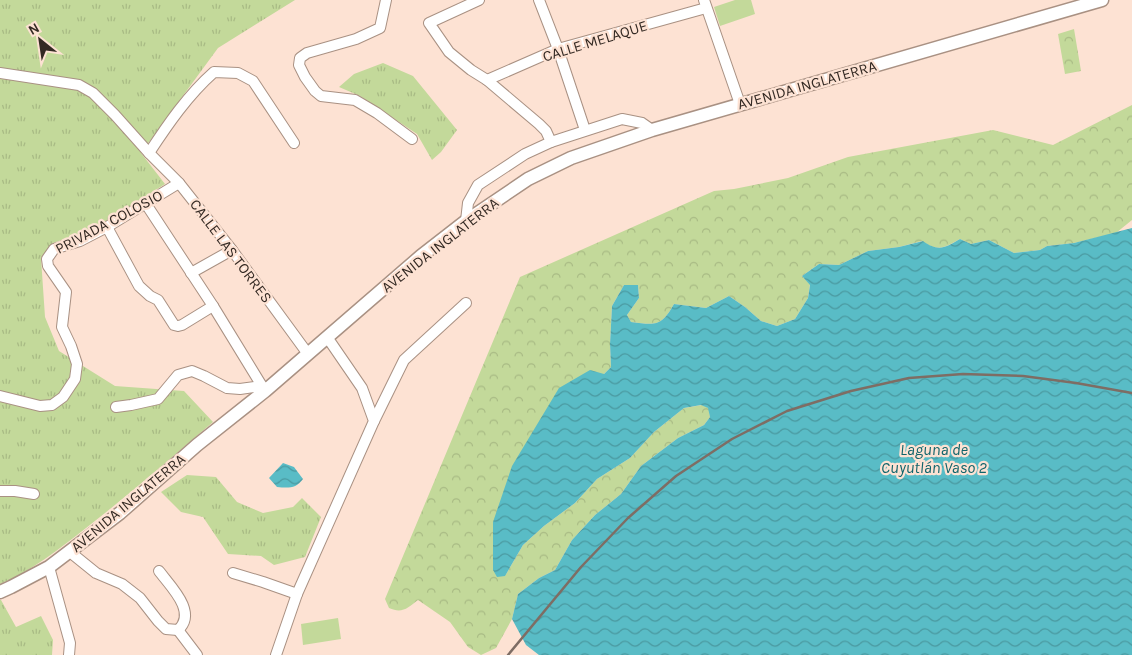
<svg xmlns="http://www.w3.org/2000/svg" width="1132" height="655" viewBox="0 0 1132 655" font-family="Karla,sans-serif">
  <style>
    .grass { fill: url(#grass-tufts) }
    .forest { fill: url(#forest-crowns) }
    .pitch { fill: #c3d99a }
    .water { fill: url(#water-waves) }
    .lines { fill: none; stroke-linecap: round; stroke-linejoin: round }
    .minor-casing { stroke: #a99183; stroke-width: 12 }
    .major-casing { stroke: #a99183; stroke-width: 15 }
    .minor { stroke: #fff; stroke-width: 10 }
    .major { stroke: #fff; stroke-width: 12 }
    .rail { stroke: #7e6d64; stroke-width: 2.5 }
    .labels { text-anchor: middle; stroke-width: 4.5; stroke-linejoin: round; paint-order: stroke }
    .street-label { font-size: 15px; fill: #332923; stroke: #fde2d3 }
    .water-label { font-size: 16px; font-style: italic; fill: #0f636a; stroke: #fde2d3 }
  </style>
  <defs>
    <pattern id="grass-tufts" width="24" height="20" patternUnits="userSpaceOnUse" patternTransform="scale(1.25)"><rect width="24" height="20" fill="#c3d99a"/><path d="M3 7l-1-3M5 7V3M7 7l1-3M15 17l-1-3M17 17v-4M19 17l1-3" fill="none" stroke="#a8ba84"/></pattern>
    <pattern id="forest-crowns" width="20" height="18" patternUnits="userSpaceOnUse" patternTransform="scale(1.25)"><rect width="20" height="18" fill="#c3d99a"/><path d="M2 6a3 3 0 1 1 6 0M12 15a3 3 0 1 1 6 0" fill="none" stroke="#a8ba84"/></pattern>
    <pattern id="water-waves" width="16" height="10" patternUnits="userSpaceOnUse" patternTransform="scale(1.25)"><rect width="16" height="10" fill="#59bcc6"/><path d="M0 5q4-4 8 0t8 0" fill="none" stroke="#4a99a0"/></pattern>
  </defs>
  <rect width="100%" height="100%" fill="#fde2d3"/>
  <g class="grass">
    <path d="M 0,0 L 295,0 L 218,48 L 141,153 L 165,184 L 96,228 L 53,243 L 41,258 L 45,317 L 59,351 L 115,386 L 184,391 L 213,422 C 171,458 130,494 86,528 C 59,549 32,571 0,584 Z"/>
    <path d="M 383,63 L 413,76 L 457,130 L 441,152 L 432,160 L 417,134 L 360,96 L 339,87 L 354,74 Z"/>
    <path d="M 187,475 L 216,477 L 237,502 L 263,513 L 293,507 L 302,498 L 321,517 L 305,557 L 274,565 L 261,556 L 228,554 L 203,517 L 181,512 L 161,492 Z"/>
    <path d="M 0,600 L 1,600 L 16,627 L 41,616 L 53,640 L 52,655 L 0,655 Z"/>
  </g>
  <g class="forest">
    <path d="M 1074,29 L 1081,71 L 1065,74 L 1058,34 Z"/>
    <path d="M 1132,105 L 1132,220 L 1116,233 L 1074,243 L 1047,246 L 1040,250 L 1014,253 L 989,240 L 971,244 L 960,239 C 944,248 938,252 922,241 L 899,247 L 868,251 L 839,265 L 819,264 L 802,276 L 810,284 L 808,298 L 795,319 L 777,326 L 761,321 L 745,307 L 729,296 L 706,308 L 674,304 C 661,327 656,325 631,322 L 627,315 L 639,298 L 638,285 L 624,285 L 612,306 L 610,344 L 611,367 L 604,374 L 505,576 L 523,545 L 544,526 L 575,503 L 597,479 L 630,458 L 654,432 L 684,408 L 702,405 L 709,408 L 710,417 L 704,425 L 678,438 L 641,466 L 621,494 L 595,515 L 572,540 L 555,570 L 539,578 L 518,594 L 512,619 L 496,648 L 481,655 L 468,647 L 450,622 L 418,600 C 408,608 402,614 389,608 L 385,599 L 520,277 L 714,191 L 734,189 L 788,178 L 848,157 L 993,130 L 1053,145 Z"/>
  </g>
  <g class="pitch">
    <path d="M 735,0 L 751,0 L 755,14 L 720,26 L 714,7 Z"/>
    <path d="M 338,618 L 341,639 L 303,645 L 301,624 Z"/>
  </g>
  <g class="water">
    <path d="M 1132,228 L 1132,655 L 539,655 L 526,645 L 512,619 L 518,594 L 539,578 L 555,570 L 572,540 L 595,515 L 621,494 L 641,466 L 678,438 L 704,425 L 710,417 L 708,408 L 701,405 L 684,408 L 654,432 L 630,458 L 597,479 L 575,503 L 544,526 L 523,545 L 505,576 L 497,577 L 493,570 L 493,522 L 512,466 L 559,388 L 590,370 L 604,374 L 611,367 L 610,344 L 612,306 L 624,285 L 638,285 L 639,298 L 627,315 L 631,322 C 656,325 661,327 674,304 L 706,308 L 729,296 L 745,307 L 761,321 L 777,326 L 795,319 L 808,298 L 810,285 L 802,276 L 819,264 L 839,265 L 868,251 L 899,247 L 923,241 C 938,252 945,248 960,239 L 971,244 L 989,240 L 1014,253 L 1040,250 L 1047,246 L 1074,243 Z"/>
    <path d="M 283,463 L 294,467 L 303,479 C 296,489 288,488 277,487 L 269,478 Z"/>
  </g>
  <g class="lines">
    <defs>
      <g id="minor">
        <path d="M 386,0 L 380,28 L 356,39 L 307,53 L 300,58 L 299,65 L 305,77 L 315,91 L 321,96 L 355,100 L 377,113 L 412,139"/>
        <path d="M 479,0 L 429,23 L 449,52 L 471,70 L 487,80 L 539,124 L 546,131 L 551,142"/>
        <path d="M 539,0 L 558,49 L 585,130"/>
        <path d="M 704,0 L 740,104"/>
        <path d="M 0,73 L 79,85 L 93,93 L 115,115 L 149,153 L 179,183 L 232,250 L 308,354"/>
        <path d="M 487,80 L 558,49 L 706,8"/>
        <path d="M 149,153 C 168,124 188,95 214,72 L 238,73 L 253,81 L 294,143"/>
        <path d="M 146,204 L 213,306 L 265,391"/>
        <path d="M 466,221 L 468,203 L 478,185 L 525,154 L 551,142 L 622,119 L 642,123 L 652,130"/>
        <path d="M 107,227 L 139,286 L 150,296 L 158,300 L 174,325 L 178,326 L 182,325 L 213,306"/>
        <path d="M 191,273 L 232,250"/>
        <path d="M 0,396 L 40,406 L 52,405 L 63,397 L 75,379 L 77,364 L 71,346 L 62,327 L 66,292 L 48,266 L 47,259 L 54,249 L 80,241 L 107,227 L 179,183"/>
        <path d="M 116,407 L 131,405 L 158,399 L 178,375 L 192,371 L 204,376 L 227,388 L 240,389 L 262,386"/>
        <path d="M 374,421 L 404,360 L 466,303"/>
        <path d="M 0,491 L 15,491 L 34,494"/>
        <path d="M 70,552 L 96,573 L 122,584 L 140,598 L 158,621 L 166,629 L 178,630"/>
        <path d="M 49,567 L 70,643 L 69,655"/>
        <path d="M 159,571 C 170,586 198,612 178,630"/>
        <path d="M 233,573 L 263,582 L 297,594"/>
        <path d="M 178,630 L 197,655"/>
        <path d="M 276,655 L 297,594 L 374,421 L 362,388 L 327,337"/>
      </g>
      <path id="major" d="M 0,592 L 11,587 L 49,567 L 120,513 L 197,445 L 265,391 L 421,256 L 466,221 L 528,179 L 571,158 L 652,130 L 1102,0"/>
    </defs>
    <use href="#minor" class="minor-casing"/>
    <use href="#major" class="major-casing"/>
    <use href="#minor" class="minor"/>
    <use href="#major" class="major"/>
    <path class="rail" d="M 508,655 L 581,567 L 628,518 L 676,476 L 732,439 L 787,411 L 851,391 L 909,378 L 963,374 L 1023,376 L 1076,383 L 1132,393"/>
  </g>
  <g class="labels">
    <g class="street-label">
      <text transform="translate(595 41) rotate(-17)" y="5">CALLE MELAQUE</text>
      <text transform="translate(807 85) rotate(-16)" y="5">AVENIDA INGLATERRA</text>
      <text transform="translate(109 222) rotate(-28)" y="5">PRIVADA COLOSIO</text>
      <text transform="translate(440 245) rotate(-38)" y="5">AVENIDA INGLATERRA</text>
      <text transform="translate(231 251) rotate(53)" y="5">CALLE LAS TORRES</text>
      <text transform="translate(128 503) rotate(-40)" y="5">AVENIDA INGLATERRA</text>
    </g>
    <g class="water-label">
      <text x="934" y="455">Laguna de<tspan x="934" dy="18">Cuyutlán Vaso 2</tspan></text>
    </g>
  </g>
  <g transform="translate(40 40) rotate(330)" stroke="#fde2d3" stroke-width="4" paint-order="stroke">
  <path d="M0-4L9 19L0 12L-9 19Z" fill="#332923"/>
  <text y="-8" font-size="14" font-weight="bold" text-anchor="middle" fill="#332923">N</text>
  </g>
</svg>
